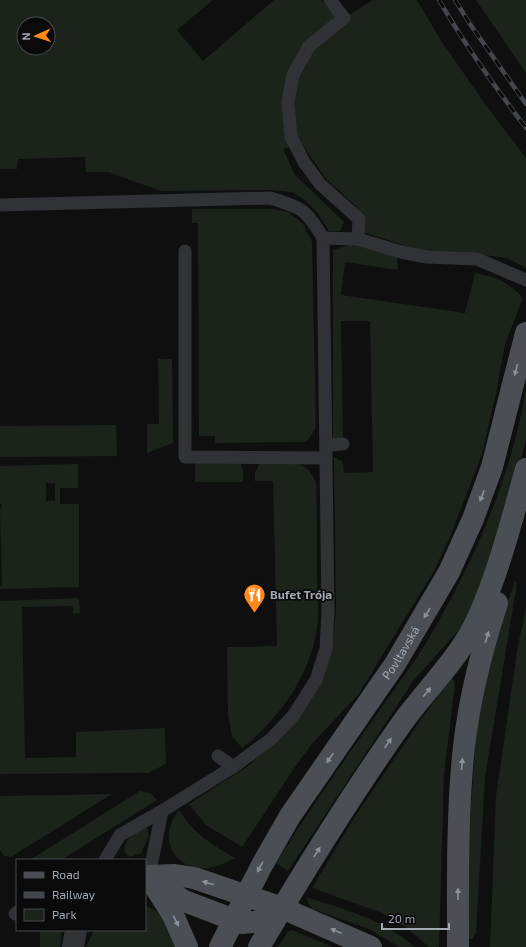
<svg xmlns="http://www.w3.org/2000/svg" width="526" height="947" viewBox="0 0 526 947" font-family="'Exo 2',sans-serif">
  <style>
    .green { fill: #1b231b; fill-rule: evenodd }
    .lines { fill: none; stroke-linecap: round; stroke-linejoin: round }
    .service { stroke: #303236; stroke-width: 13 }
    .minor { stroke: #303236; stroke-width: 22 }
    .primary { stroke: #4b4f55; stroke-width: 22 }
    .rail-casing { stroke: #44484d; stroke-width: 4.5 }
    .rail { stroke: #0a0a0b; stroke-width: 3; stroke-dasharray: 9; stroke-linecap: butt }
    .oneway { fill: #8a929c }
    .labels { text-anchor: middle; stroke-width: 3.5; stroke-linejoin: round; paint-order: stroke }
    .poi-label { font-size: 12px; font-weight: bold; fill: #9fa8b3; stroke: #0a0a0b; text-anchor: start }
    .street-label { font-size: 12px; fill: #9fa8b3; stroke: #0a0a0b }
  </style>
  <rect width="100%" height="100%" fill="#0f0f10"/>
  <g class="green">
    <path d="M 0,0 L 213,0 L 177,30 L 203,61 L 274,0 L 321,0 L 335,16 L 344,18 L 373,0 L 417,0 L 440,39 L 485,104 L 526,158 L 526,268 L 507,258 L 461,252 L 422,251 L 360,231 L 357,207 L 326,179 L 302,144 L 283,149 L 295,175 L 344,222 L 340,231 L 329,231 L 317,212 L 304,199 L 292,192 L 269,190 L 161,191 L 108,172 L 86,172 L 85,157 L 18,159 L 17,169 L 0,169 ZM 24,24 L 48,24 L 48,48 L 24,48 Z"/>
    <path d="M 476,0 L 526,0 L 526,73 Z"/>
    <path d="M 192,209 L 272,209 L 288,212 L 303,224 L 312,242 L 316,427 L 309,439 L 303,442 L 215,443 L 215,436 L 199,436 L 198,223 L 192,223 Z"/>
    <path d="M 355,243 L 397,257 L 398,270 L 345,262 L 341,295 L 465,313 L 475,273 C 499,278 506,281 523,298 L 505,344 L 496,394 L 482,454 L 450,537 L 434,571 L 358,695 L 311,745 L 295,767 L 242,847 L 206,825 L 189,804 L 251,764 L 310,700 L 332,647 L 336,612 L 334,457 L 343,462 L 344,473 L 373,472 L 370,321 L 341,321 L 343,437 L 333,443 L 333,250 Z"/>
    <path d="M 158,359 L 172,359 L 173,443 L 147,453 L 147,424 L 159,424 Z"/>
    <path d="M 526,389 L 526,439 L 519,468 L 507,511 L 467,621 L 414,680 L 288,871 L 276,863 C 307,814 340,766 374,718 C 392,692 412,666 429,638 C 474,561 511,478 526,389 Z"/>
    <path d="M 116,425 L 117,456 L 0,457 L 0,426 Z"/>
    <path d="M 195,462 L 240,462 L 243,470 L 243,482 L 195,482 Z"/>
    <path d="M 260,462 C 284,463 307,457 316,483 C 317,514 317,544 317,575 C 318,596 320,618 315,639 C 305,682 277,721 242,748 L 232,736 L 228,716 L 227,647 L 277,646 L 273,481 L 255,481 L 255,473 Z"/>
    <path d="M 78,464 L 78,488 L 60,488 L 60,504 L 79,504 L 79,587 L 0,589 L 0,586 L 2,585 L 0,510 L 2,505 L 0,503 L 0,466 ZM 55,483 L 55,501 L 46,501 L 46,483 Z"/>
    <path d="M 515,581 L 517,583 L 485,777 L 476,933 L 472,939 L 467,939 L 469,834 L 477,722 L 497,633 Z"/>
    <path d="M 79,598 L 80,613 L 73,614 L 73,606 L 22,607 L 25,758 L 76,757 L 76,732 L 165,728 L 166,764 L 148,773 L 0,774 L 0,601 Z"/>
    <path d="M 526,609 L 526,947 L 490,947 L 496,796 L 518,645 Z"/>
    <path d="M 451,679 L 454,680 L 455,684 L 444,774 L 439,947 L 429,947 L 407,928 L 382,913 L 312,888 L 354,818 L 422,718 Z"/>
    <path d="M 140,791 L 150,793 L 157,800 L 61,860 L 30,860 Z"/>
    <path d="M 112,794 L 11,857 L 4,856 L 0,850 L 0,796 Z"/>
    <path d="M 179,810 C 195,835 210,843 235,858 C 224,864 208,871 196,868 C 167,861 161,831 179,810 Z"/>
    <path d="M 144,826 L 147,827 L 149,835 L 141,853 L 130,857 L 125,853 C 122,839 135,834 144,826 Z"/>
    <path d="M 306,897 C 347,910 382,919 415,947 L 399,947 L 369,929 L 313,909 L 309,905 Z"/>
    <path d="M 145,906 C 165,912 170,930 176,947 L 86,947 L 94,930 L 145,930 Z"/>
    <path d="M 40,930 L 62,930 L 60,947 L 40,947 Z"/>
    <path d="M 292,930 L 328,945 L 333,947 L 278,947 L 288,931 Z"/>
  </g>
  <g class="lines">
    <g class="service">
      <path d="M 330,0 L 344,18 L 309,46 L 293,75 L 288,102 L 291,137 L 304,162 L 320,184 L 359,219 L 358,239"/>
      <path d="M 0,205 L 270,198 C 302,208 306,209 323,238 L 328,611 L 326,649 L 316,680 L 293,716 L 271,739 L 233,767 L 162,811 L 120,835 L 105,860"/>
      <path d="M 323,238 L 358,239 L 401,252 L 427,257 L 477,259 L 526,280"/>
      <path d="M 185,251 L 185,457 L 326,458"/>
      <path d="M 326,445 L 343,444"/>
      <path d="M 218,756 L 233,767"/>
      <path d="M 149,876 L 162,811"/>
      <path d="M 15,914 L 17,912"/>
    </g>
    <path class="minor" d="M 73,947 L 76,930"/>
    <g class="primary">
      <path d="M 149,876 L 175,875 L 194,878 L 282,908 L 371,947"/>
      <path d="M 149,876 L 182,900 L 242,923 L 264,921 L 281,909"/>
      <path d="M 154,885 L 173,915 L 187,947"/>
      <path id="s1" d="M 220,947 L 262,865 L 290,816 L 395,664 L 449,572 L 473,519 L 492,467 L 526,333"/>
      <path d="M 259,947 C 304,871 351,795 402,723 C 427,688 460,658 478,618 C 499,571 512,519 526,469"/>
      <path d="M 458,947 C 458,883 457,819 463,756 C 468,704 481,652 497,603"/>
    </g>
    <defs>
      <g id="rail">
        <path d="M 439,0 C 465,45 495,87 526,128"/>
        <path d="M 455,0 L 470,24 L 526,104"/>
      </g>
    </defs>
    <use href="#rail" class="rail-casing"/>
    <use href="#rail" class="rail"/>
  </g>
  <defs><path id="oneway-solid" d="M-6-.8H1V-3.2L6.5 0L1 3.2V.8H-6Z"/></defs>
  <g class="oneway">
    <use href="#oneway-solid" transform="translate(516 370) rotate(104)"/>
    <use href="#oneway-solid" transform="translate(482 496) rotate(111)"/>
    <use href="#oneway-solid" transform="translate(427 613) rotate(121)"/>
    <use href="#oneway-solid" transform="translate(487 637) rotate(-74)"/>
    <use href="#oneway-solid" transform="translate(427 692) rotate(-51)"/>
    <use href="#oneway-solid" transform="translate(388 743) rotate(-56)"/>
    <use href="#oneway-solid" transform="translate(330 758) rotate(125)"/>
    <use href="#oneway-solid" transform="translate(462 764) rotate(-85)"/>
    <use href="#oneway-solid" transform="translate(317 852) rotate(-57)"/>
    <use href="#oneway-solid" transform="translate(260 867) rotate(118)"/>
    <use href="#oneway-solid" transform="translate(208 883) rotate(-162)"/>
    <use href="#oneway-solid" transform="translate(458 894) rotate(-90)"/>
    <use href="#oneway-solid" transform="translate(176 921) rotate(63)"/>
    <use href="#oneway-solid" transform="translate(336 931) rotate(-158)"/>
  </g>
  <defs>
    <symbol id="restaurant-pin" viewBox="-11 -11 22 30"><path d="M0 17L-7.5 6A9.5 9.5 0 1 1 7.5 6Z" fill="#ff8818" stroke="#0a0a0b"/><path d="M-5-6h1v4h1v-4h1v4h1v-4h1v5L-1.5 .5V6h-2V.5L-5-1ZM5-6V6H3V1.5H1.5Q1.5-4 5-6Z" fill="#fff"/></symbol>
  </defs>
  <g fill-rule="evenodd">
    <use href="#restaurant-pin" x="242" y="582" width="25" height="34"/>
  </g>
  <g class="labels">
    <g class="poi-label">
      <text x="270" y="599">Bufet Trója</text>
    </g>
    <g class="street-label">
      <text dy="4" stroke="none"><textPath href="#s1" startOffset="346">Povltavská</textPath></text>
    </g>
  </g>
  <rect x="16" y="859" width="130" height="72" fill="#0a0a0b" stroke="#46494e"/>
  <rect x="24" y="872" width="20" height="6" fill="#4b4f55" stroke="#46494e"/>
  <text x="52" y="879" font-size="12" fill="#9fa8b3">Road</text>
  <rect x="24" y="892" width="20" height="6" fill="#44484d" stroke="#46494e"/>
  <text x="52" y="899" font-size="12" fill="#9fa8b3">Railway</text>
  <rect x="24" y="909" width="20" height="12" fill="#1b231b" stroke="#46494e"/>
  <text x="52" y="919" font-size="12" fill="#9fa8b3">Park</text>
  <g transform="translate(36 36) rotate(267)"><circle r="19" fill="#0a0a0b" stroke="#46494e"/>
  <path d="M0-3L7 15L0 10L-7 15Z" fill="#ff8818"/>
  <text y="-6" font-size="11" font-weight="bold" text-anchor="middle" fill="#9fa8b3">N</text>
  </g>
  <path d="M382 923v6h67v-6" fill="none" stroke="#9fa8b3" stroke-width="2"/>
  <text x="388" y="923" font-size="12" fill="#9fa8b3" stroke="#0a0a0b" stroke-width="3" paint-order="stroke">20 m</text>
</svg>
